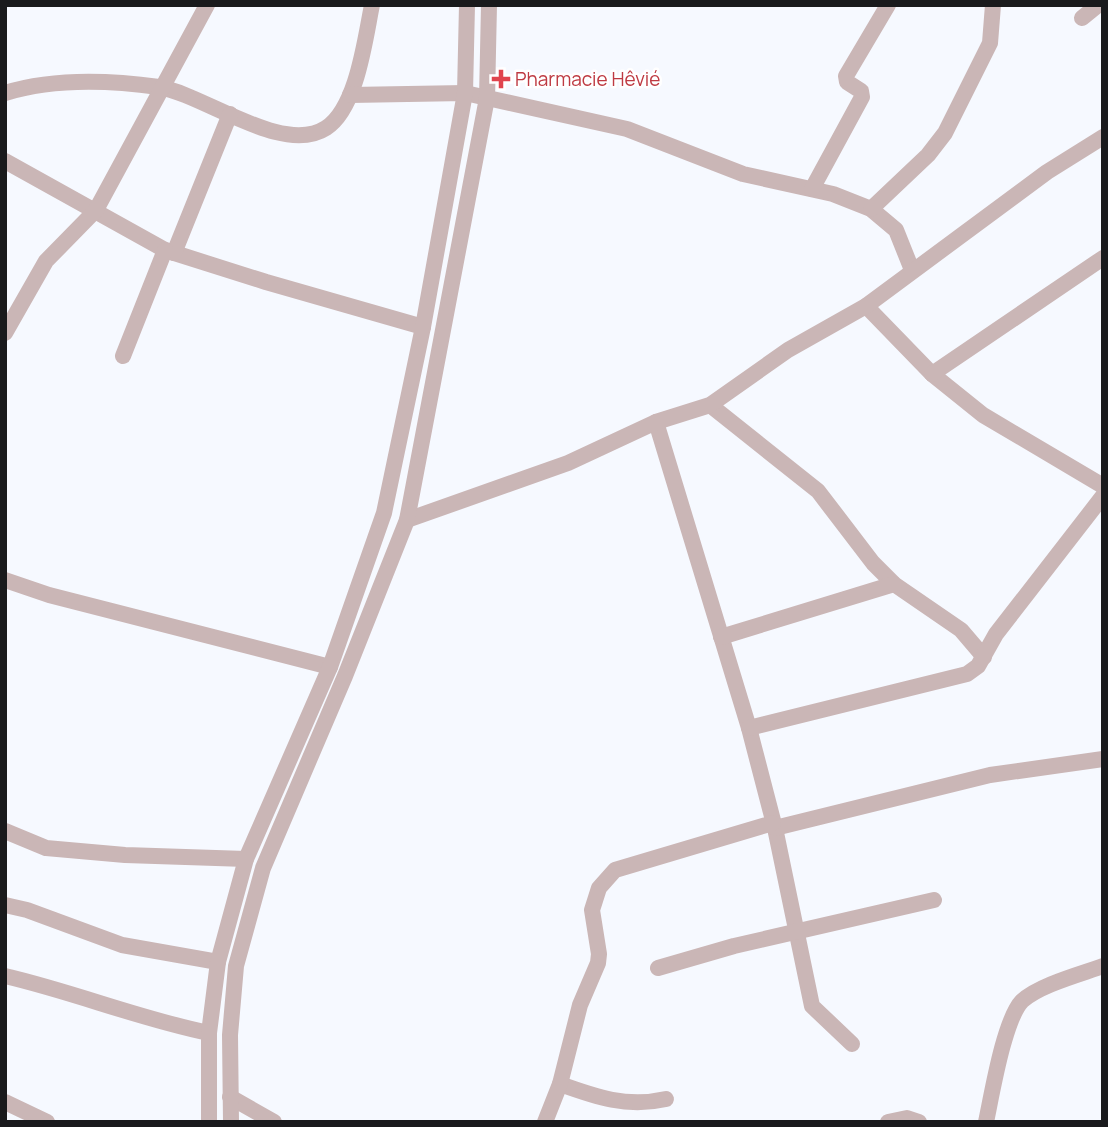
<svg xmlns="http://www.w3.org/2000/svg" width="1108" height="1127" viewBox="0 0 1108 1127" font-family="Manrope,sans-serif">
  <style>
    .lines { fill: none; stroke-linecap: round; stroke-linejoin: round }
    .minor { stroke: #cab6b6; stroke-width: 16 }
    .health-dot { fill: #e0444e; stroke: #fff; stroke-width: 2.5 }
    .labels { text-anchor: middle; stroke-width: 5; stroke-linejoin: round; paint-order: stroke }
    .health-label { font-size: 19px; fill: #be3a42; stroke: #fff; text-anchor: start }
  </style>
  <rect width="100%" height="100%" fill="#f6f9ff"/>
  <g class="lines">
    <g class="minor">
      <path d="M 1082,18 L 1098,5"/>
      <path d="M 5,93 C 53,78 109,80 159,87 C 205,95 283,156 326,128 C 357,108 365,39 372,5"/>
      <path d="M 350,95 L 465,93 L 627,129 L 743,174 L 833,194 L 871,209 L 896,230 L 912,270"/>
      <path d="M 5,161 L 165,250 L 266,282 L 423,327"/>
      <path d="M 812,189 L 862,97 L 861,91 L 847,82 L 846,76 L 888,5"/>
      <path d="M 871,209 L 928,155 L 945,133 L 990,43 L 993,5"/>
      <path d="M 174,253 L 230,114"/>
      <path d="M 866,306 L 932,374 L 983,415 L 1103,486"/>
      <path d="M 5,333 L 46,261 L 96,210 L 207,5"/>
      <path d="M 123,356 L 165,250"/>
      <path d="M 932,374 L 1103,258"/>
      <path d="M 710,405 L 818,491 L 873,563 L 894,584 L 961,630 L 984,657"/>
      <path d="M 656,422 L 749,728 L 775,828 L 812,1006 L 852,1044"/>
      <path d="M 407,520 L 568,463 L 656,422 L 710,405 L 788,350 L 866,306 L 1047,172 L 1103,137"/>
      <path d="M 5,580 L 49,595 L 330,667"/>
      <path d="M 721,637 L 894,584"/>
      <path d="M 749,728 L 967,674 L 978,666 L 996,634 L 1103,496"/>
      <path d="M 775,828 L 990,775 L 1103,759"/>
      <path d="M 5,831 L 46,848 L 125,855 L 246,859"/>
      <path d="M 5,905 L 27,910 L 122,945 L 218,962"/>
      <path d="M 658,968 L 734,946 L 934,900"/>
      <path d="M 5,976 C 74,992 140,1019 209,1033"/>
      <path d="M 560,1084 C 596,1097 627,1108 666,1099"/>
      <path d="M 230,1097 L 274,1122"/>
      <path d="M 5,1102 L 47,1122"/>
      <path d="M 209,1122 L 209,1033 L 218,962 L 246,859 L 330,667 L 384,513 L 423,327 L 465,93 L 467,5"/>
      <path d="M 231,1122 L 230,1035 L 236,966 L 263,868 L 345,676 L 407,520 L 487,98 L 489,5"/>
      <path d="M 545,1122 L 560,1084 L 580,1005 L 598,963 L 599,954 L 592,910 L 599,888 L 615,870 L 773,823"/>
      <path d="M 888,1122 L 907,1118 L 919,1122"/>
      <path d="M 986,1122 C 992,1094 1004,1020 1022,1001 C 1039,985 1081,974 1103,966"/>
    </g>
  </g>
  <path class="health-dot" d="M497.5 68.5h7v7h7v7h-7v7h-7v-7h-7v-7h7z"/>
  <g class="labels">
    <g class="health-label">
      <text x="515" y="86">Pharmacie Hêvié</text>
    </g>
  </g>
  <rect width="1108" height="1127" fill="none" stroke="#191a1c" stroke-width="14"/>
</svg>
